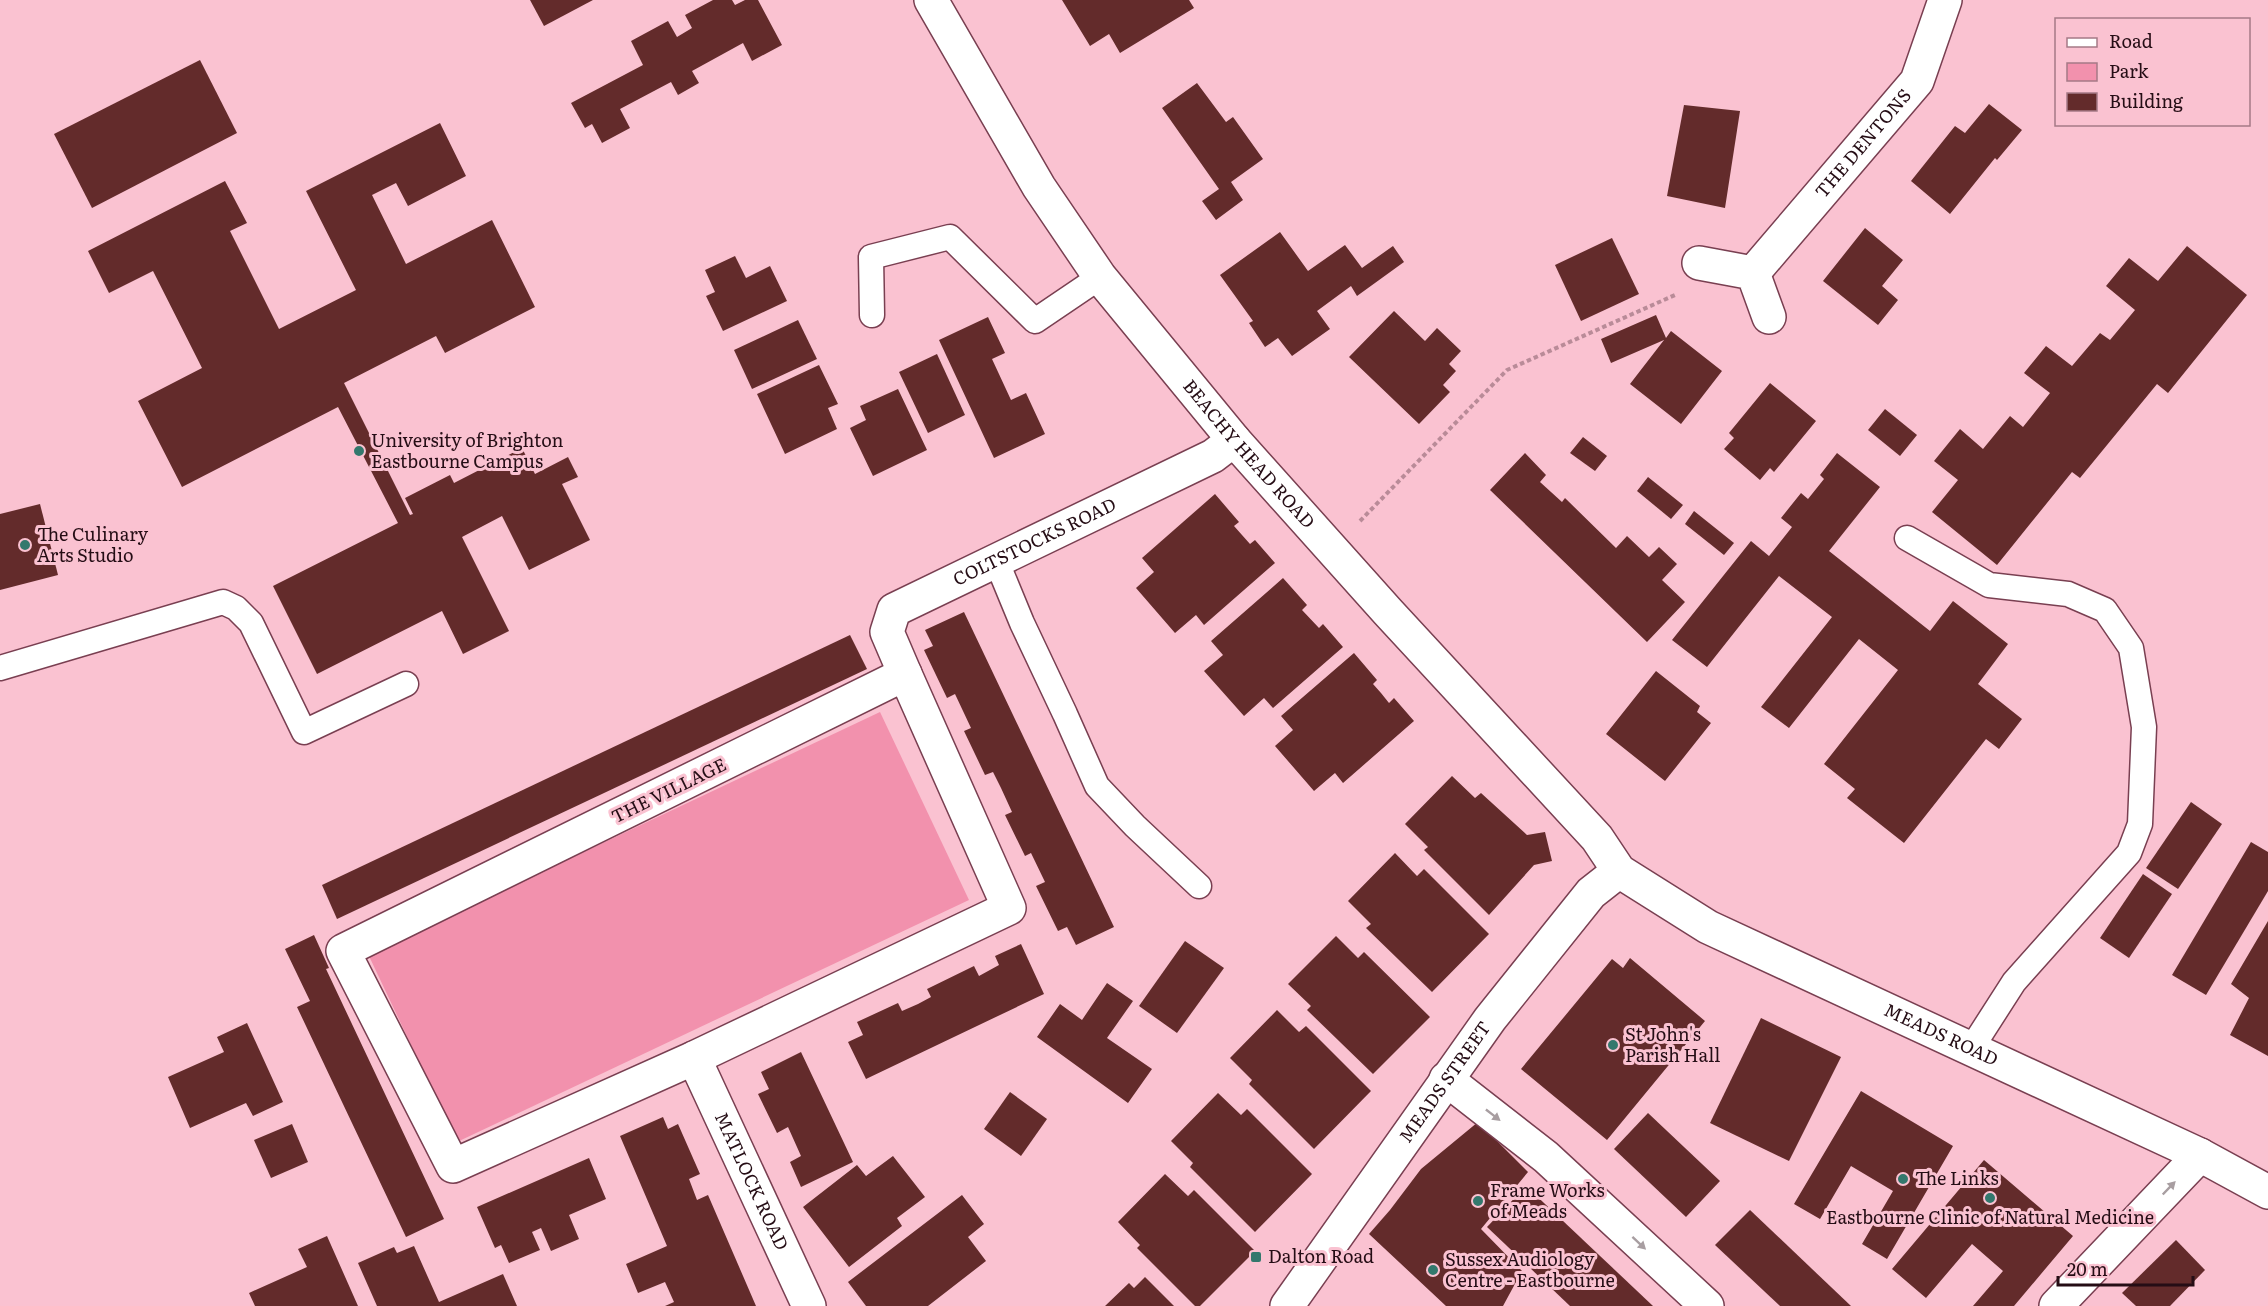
<svg xmlns="http://www.w3.org/2000/svg" width="2268" height="1306" viewBox="0 0 2268 1306" font-family="Literata,serif">
  <style>
    .green { fill: #f291ad }
    .building { fill: #632b2b }
    .lines { fill: none; stroke-linecap: round; stroke-linejoin: round }
    .lane-casing { stroke: #793f51; stroke-width: 27 }
    .street-casing { stroke: #793f51; stroke-width: 36 }
    .secondary-casing { stroke: #793f51; stroke-width: 36 }
    .path { stroke: #b98b98; stroke-width: 4; stroke-dasharray: 4.5 3; stroke-linecap: butt }
    .lane { stroke: #fff; stroke-width: 24 }
    .street { stroke: #fff; stroke-width: 33 }
    .secondary { stroke: #fff; stroke-width: 33 }
    .oneway { fill: #a89ea1 }
    .poi-dot { fill: #33786d; stroke: #fac2d1; stroke-width: 2 }
    .labels { text-anchor: middle; stroke-width: 6; stroke-linejoin: round; paint-order: stroke }
    .street-label { font-size: 18px; fill: #250d15; stroke: #fac2d1 }
    .poi-label { font-size: 18px; fill: #250d15; stroke: #fac2d1; text-anchor: start }
  </style>
  <rect width="100%" height="100%" fill="#fac2d1"/>
  <path class="green" d="M 880,712 L 969,900 L 457,1142 L 368,954 Z"/>
  <g class="building">
    <path d="M 530,0 L 593,0 L 544,26 Z"/>
    <path d="M 713,0 L 732,0 L 735,5 L 745,0 L 758,0 L 782,45 L 752,61 L 743,43 L 692,71 L 699,83 L 678,95 L 671,82 L 620,109 L 630,128 L 602,143 L 592,124 L 585,128 L 571,103 L 643,65 L 631,41 L 668,21 L 677,37 L 692,28 L 685,15 Z"/>
    <path d="M 1062,0 L 1189,0 L 1194,8 L 1120,53 L 1109,34 L 1090,46 Z"/>
    <path d="M 200,60 L 237,133 L 92,208 L 54,134 Z"/>
    <path d="M 1197,83 L 1226,122 L 1233,117 L 1263,159 L 1231,182 L 1243,200 L 1216,220 L 1202,201 L 1219,189 L 1162,108 Z"/>
    <path d="M 1989,104 L 2022,130 L 1997,160 L 1995,158 L 1950,214 L 1911,181 L 1955,126 L 1965,133 Z"/>
    <path d="M 1684,105 L 1740,111 L 1725,208 L 1667,196 Z"/>
    <path d="M 440,123 L 466,176 L 408,206 L 396,183 L 372,195 L 406,264 L 492,220 L 535,307 L 445,353 L 436,336 L 344,383 L 410,515 L 413,514 L 405,498 L 450,475 L 454,483 L 522,448 L 535,474 L 568,457 L 578,477 L 562,484 L 590,540 L 529,570 L 502,516 L 462,537 L 509,631 L 463,654 L 442,611 L 317,674 L 273,586 L 398,523 L 338,407 L 182,487 L 138,401 L 202,368 L 153,271 L 109,293 L 88,251 L 225,181 L 247,223 L 230,231 L 279,329 L 356,290 L 306,191 Z"/>
    <path d="M 1865,228 L 1903,260 L 1882,286 L 1898,300 L 1878,325 L 1823,281 Z"/>
    <path d="M 1280,232 L 1308,271 L 1345,245 L 1362,268 L 1393,246 L 1404,262 L 1357,296 L 1351,286 L 1317,311 L 1330,329 L 1292,356 L 1278,338 L 1265,347 L 1249,323 L 1253,321 L 1220,275 Z"/>
    <path d="M 1612,238 L 1639,294 L 1581,321 L 1555,265 Z"/>
    <path d="M 2187,246 L 2247,295 L 2168,393 L 2157,384 L 2080,478 L 2072,472 L 1997,565 L 1932,512 L 1958,480 L 1934,461 L 1960,429 L 1983,449 L 2010,416 L 2023,427 L 2050,393 L 2024,373 L 2046,346 L 2072,366 L 2100,333 L 2110,340 L 2135,310 L 2106,286 L 2129,258 L 2158,281 Z"/>
    <path d="M 735,256 L 746,278 L 770,266 L 787,301 L 723,331 L 706,296 L 715,292 L 705,270 Z"/>
    <path d="M 1394,311 L 1425,341 L 1437,328 L 1461,351 L 1449,364 L 1456,371 L 1443,385 L 1450,392 L 1419,424 L 1349,357 Z"/>
    <path d="M 1656,315 L 1666,338 L 1671,331 L 1722,371 L 1681,424 L 1630,384 L 1664,340 L 1611,363 L 1601,339 Z"/>
    <path d="M 988,317 L 1005,353 L 992,359 L 1011,400 L 1026,393 L 1045,434 L 994,458 L 939,340 Z"/>
    <path d="M 798,320 L 817,359 L 752,389 L 734,350 Z"/>
    <path d="M 937,354 L 965,415 L 928,433 L 899,372 Z"/>
    <path d="M 819,365 L 838,404 L 828,408 L 837,429 L 785,454 L 757,394 Z"/>
    <path d="M 1770,383 L 1816,421 L 1774,472 L 1770,468 L 1760,480 L 1724,449 L 1734,438 L 1729,433 Z"/>
    <path d="M 898,389 L 927,450 L 873,476 L 850,428 L 866,420 L 860,406 Z"/>
    <path d="M 1885,409 L 1917,435 L 1900,456 L 1868,430 Z"/>
    <path d="M 1583,437 L 1607,456 L 1595,471 L 1570,453 Z"/>
    <path d="M 1525,453 L 1546,475 L 1540,482 L 1562,502 L 1565,498 L 1616,548 L 1627,536 L 1649,557 L 1659,547 L 1677,564 L 1662,580 L 1685,602 L 1647,642 L 1490,490 Z"/>
    <path d="M 1837,453 L 1880,487 L 1829,551 L 1930,631 L 1953,601 L 2008,644 L 1978,684 L 2022,719 L 1999,749 L 1986,739 L 1904,843 L 1847,798 L 1855,789 L 1824,764 L 1898,670 L 1859,639 L 1789,728 L 1761,707 L 1832,617 L 1779,576 L 1707,667 L 1672,640 L 1751,541 L 1769,556 L 1792,527 L 1781,518 L 1801,493 L 1808,499 L 1824,479 L 1820,475 Z"/>
    <path d="M 1648,477 L 1683,505 L 1671,519 L 1637,491 Z"/>
    <path d="M 1215,494 L 1239,522 L 1234,526 L 1250,544 L 1255,540 L 1275,563 L 1204,625 L 1196,615 L 1175,633 L 1136,588 L 1154,572 L 1142,558 Z"/>
    <path d="M 40,504 L 58,575 L 0,590 L 0,514 Z"/>
    <path d="M 1694,511 L 1734,543 L 1724,555 L 1685,524 Z"/>
    <path d="M 1283,578 L 1307,605 L 1302,610 L 1319,628 L 1323,624 L 1343,647 L 1273,708 L 1264,698 L 1244,716 L 1204,671 L 1223,655 L 1211,641 Z"/>
    <path d="M 964,612 L 1114,927 L 1076,945 L 1067,927 L 1058,931 L 1036,886 L 1045,882 L 1031,853 L 1025,856 L 1005,815 L 1012,812 L 1001,788 L 993,772 L 985,775 L 964,731 L 971,728 L 955,694 L 947,698 L 924,650 L 933,646 L 925,630 Z"/>
    <path d="M 850,635 L 867,669 L 337,919 L 322,885 Z"/>
    <path d="M 1354,653 L 1377,680 L 1373,684 L 1381,693 L 1389,703 L 1394,698 L 1414,721 L 1343,783 L 1335,773 L 1314,791 L 1275,746 L 1293,730 L 1281,716 Z"/>
    <path d="M 1656,671 L 1700,706 L 1697,712 L 1711,723 L 1665,781 L 1606,734 Z"/>
    <path d="M 1452,776 L 1475,798 L 1481,793 L 1527,835 L 1545,832 L 1552,861 L 1534,865 L 1489,915 L 1424,850 L 1428,847 L 1405,824 Z"/>
    <path d="M 2191,802 L 2222,824 L 2178,889 L 2146,868 Z"/>
    <path d="M 2251,842 L 2268,852 L 2268,891 L 2206,995 L 2172,975 Z"/>
    <path d="M 1395,853 L 1417,876 L 1424,869 L 1489,934 L 1432,992 L 1366,928 L 1371,924 L 1348,901 Z"/>
    <path d="M 2143,874 L 2172,894 L 2129,958 L 2100,938 Z"/>
    <path d="M 2268,921 L 2268,1056 L 2230,1035 L 2249,998 L 2231,984 Z"/>
    <path d="M 314,935 L 329,968 L 326,969 L 444,1219 L 406,1237 L 297,1007 L 310,1001 L 285,949 Z"/>
    <path d="M 1336,936 L 1358,958 L 1364,952 L 1430,1017 L 1373,1074 L 1307,1010 L 1311,1006 L 1288,984 Z"/>
    <path d="M 1185,941 L 1224,968 L 1177,1033 L 1139,1006 Z"/>
    <path d="M 1021,944 L 1044,994 L 866,1079 L 848,1042 L 863,1035 L 857,1022 L 898,1003 L 902,1011 L 918,1004 L 931,997 L 927,989 L 974,966 L 979,976 L 999,965 L 995,956 Z"/>
    <path d="M 1630,958 L 1705,1021 L 1607,1140 L 1521,1069 L 1612,959 L 1623,968 Z"/>
    <path d="M 1107,983 L 1133,1001 L 1107,1038 L 1152,1069 L 1128,1103 L 1037,1037 L 1060,1004 L 1082,1020 Z"/>
    <path d="M 1277,1010 L 1299,1032 L 1306,1026 L 1371,1091 L 1314,1149 L 1249,1084 L 1252,1080 L 1230,1058 Z"/>
    <path d="M 1761,1018 L 1841,1057 L 1789,1161 L 1710,1123 Z"/>
    <path d="M 247,1023 L 283,1102 L 253,1116 L 246,1103 L 190,1128 L 168,1077 L 224,1052 L 217,1037 Z"/>
    <path d="M 801,1052 L 853,1162 L 801,1187 L 790,1162 L 801,1156 L 788,1127 L 777,1133 L 758,1094 L 769,1089 L 761,1072 Z"/>
    <path d="M 1861,1091 L 1953,1146 L 1887,1259 L 1862,1244 L 1893,1191 L 1851,1166 L 1820,1219 L 1794,1204 Z"/>
    <path d="M 1010,1092 L 1047,1119 L 1021,1156 L 984,1129 Z"/>
    <path d="M 1218,1093 L 1241,1115 L 1247,1109 L 1312,1174 L 1255,1232 L 1190,1167 L 1193,1163 L 1171,1141 Z"/>
    <path d="M 1648,1113 L 1720,1181 L 1686,1217 L 1614,1149 Z"/>
    <path d="M 663,1117 L 668,1129 L 678,1124 L 700,1174 L 689,1179 L 697,1200 L 708,1195 L 756,1306 L 665,1306 L 674,1302 L 665,1282 L 638,1293 L 626,1264 L 667,1246 L 620,1136 Z"/>
    <path d="M 1478,1122 L 1528,1172 L 1481,1229 L 1522,1271 L 1503,1306 L 1446,1306 L 1369,1234 L 1390,1210 L 1421,1169 Z"/>
    <path d="M 292,1124 L 308,1162 L 271,1178 L 254,1140 Z"/>
    <path d="M 893,1156 L 925,1197 L 897,1218 L 902,1226 L 849,1267 L 803,1207 L 857,1165 L 866,1176 Z"/>
    <path d="M 589,1158 L 606,1199 L 569,1215 L 579,1239 L 551,1251 L 541,1228 L 532,1232 L 540,1250 L 509,1263 L 501,1245 L 495,1248 L 477,1207 Z"/>
    <path d="M 1984,1160 L 2073,1236 L 2014,1306 L 1973,1306 L 2003,1271 L 1972,1244 L 1926,1298 L 1892,1269 Z"/>
    <path d="M 1165,1174 L 1188,1196 L 1194,1190 L 1255,1251 L 1200,1306 L 1195,1306 L 1137,1248 L 1140,1245 L 1118,1222 Z"/>
    <path d="M 1526,1186 L 1653,1306 L 1570,1306 L 1487,1227 Z"/>
    <path d="M 962,1195 L 984,1224 L 968,1237 L 986,1261 L 928,1306 L 866,1306 L 848,1282 Z"/>
    <path d="M 1750,1210 L 1851,1306 L 1780,1306 L 1715,1245 Z"/>
    <path d="M 327,1236 L 358,1306 L 255,1306 L 249,1293 L 307,1267 L 298,1249 Z"/>
    <path d="M 2176,1240 L 2205,1270 L 2170,1306 L 2136,1306 L 2122,1293 Z"/>
    <path d="M 414,1246 L 439,1302 L 503,1274 L 517,1306 L 377,1306 L 358,1263 L 394,1247 L 397,1253 Z"/>
    <path d="M 1145,1277 L 1174,1306 L 1105,1306 L 1129,1283 L 1134,1288 Z"/>
  </g>
  <g class="lines">
    <defs>
      <g id="lane">
        <path d="M 872,315 L 871,257 L 950,237 L 1035,321 L 1100,277"/>
        <path d="M 1907,538 L 1989,585 L 2068,594 L 2105,610 L 2131,648 L 2144,727 L 2140,824 L 2129,853 L 2014,982 L 1971,1049"/>
        <path d="M 996,560 L 1022,623 L 1065,714 L 1097,786 L 1135,826 L 1199,886"/>
        <path d="M 0,668 L 223,602 L 236,608 L 251,623 L 304,732 L 406,684"/>
      </g>
      <g id="street">
        <path d="M 1699,263 L 1753,273 L 1769,317"/>
        <path id="s1" d="M 1753,273 L 1917,81 L 1945,0"/>
        <path d="M 905,674 L 1009,908 L 694,1058 L 453,1166 L 343,951 Z"/>
        <path id="s2" d="M 905,674 L 887,632 L 894,610 L 1213,456 L 1234,440"/>
        <path id="s3" d="M 694,1058 L 809,1306"/>
        <path d="M 1446,1079 L 1546,1157 L 1707,1306"/>
        <path id="s4" d="M 1287,1306 L 1490,1019 L 1591,893 L 1619,871"/>
        <path d="M 2056,1306 L 2200,1155"/>
      </g>
      <g id="secondary">
        <path id="s5" d="M 931,0 L 1039,187 L 1100,277 L 1234,440 L 1388,612 L 1597,838 L 1619,871 L 1708,927 L 2200,1155 L 2268,1192"/>
      </g>
    </defs>
    <use href="#lane" class="lane-casing"/>
    <use href="#street" class="street-casing"/>
    <use href="#secondary" class="secondary-casing"/>
    <path class="path" d="M 1360,521 L 1507,370 L 1675,295"/>
    <use href="#lane" class="lane"/>
    <use href="#street" class="street"/>
    <use href="#secondary" class="secondary"/>
  </g>
  <defs><path id="oneway-solid" d="M-6-.8H1V-3.2L6.5 0L1 3.2V.8H-6Z" transform="scale(1.5)"/></defs>
  <g class="oneway">
    <use href="#oneway-solid" transform="translate(1493 1115) rotate(38)"/>
    <use href="#oneway-solid" transform="translate(2169 1188) rotate(-46)"/>
    <use href="#oneway-solid" transform="translate(1639 1243) rotate(43)"/>
  </g>
  <g class="poi-dot">
    <circle cx="359" cy="451" r="6"/>
    <circle cx="25" cy="545" r="6"/>
    <circle cx="1613" cy="1045" r="6"/>
    <circle cx="1903" cy="1179" r="6"/>
    <circle cx="1990" cy="1198" r="6"/>
    <circle cx="1478" cy="1201" r="6"/>
    <rect x="1250" y="1251" width="12" height="12" rx="3"/>
    <circle cx="1433" cy="1270" r="6"/>
  </g>
  <g class="labels">
    <g class="street-label">
      <text dy="6" stroke="none"><textPath href="#s1" startOffset="170">THE DENTONS</textPath></text>
      <text dy="6" stroke="none"><textPath href="#s5" startOffset="556">BEACHY HEAD ROAD</textPath></text>
      <text dy="6" stroke="none"><textPath href="#s2" startOffset="225">COLTSTOCKS ROAD</textPath></text>
      <text transform="translate(669 791) rotate(-26)" y="6">THE VILLAGE</text>
      <text dy="6" stroke="none"><textPath href="#s5" startOffset="1476">MEADS ROAD</textPath></text>
      <text dy="6" stroke="none"><textPath href="#s4" startOffset="274">MEADS STREET</textPath></text>
      <text dy="6" stroke="none"><textPath href="#s3" startOffset="136">MATLOCK ROAD</textPath></text>
    </g>
    <g class="poi-label">
      <text x="371" y="447">University of Brighton<tspan x="371" dy="21">Eastbourne Campus</tspan></text>
      <text x="37" y="541">The Culinary<tspan x="37" dy="21">Arts Studio</tspan></text>
      <text x="1625" y="1041">St John's<tspan x="1625" dy="21">Parish Hall</tspan></text>
      <text x="1915" y="1185">The Links</text>
      <text x="1490" y="1197">Frame Works<tspan x="1490" dy="21">of Meads</tspan></text>
      <text x="1990" y="1224" text-anchor="middle">Eastbourne Clinic of Natural Medicine</text>
      <text x="1268" y="1263">Dalton Road</text>
      <text x="1445" y="1266">Sussex Audiology<tspan x="1445" dy="21">Centre - Eastbourne</tspan></text>
    </g>
  </g>
  <rect x="2055" y="18" width="195" height="108" fill="#fac2d1" stroke="#a57a86" stroke-width="1.5"/>
  <rect x="2067" y="38" width="30" height="9" fill="#ffffff" stroke="#a57a86" stroke-width="1.5"/>
  <text x="2109" y="48" font-size="18" fill="#250d15">Road</text>
  <rect x="2067" y="63" width="30" height="18" fill="#f291ad" stroke="#a57a86" stroke-width="1.5"/>
  <text x="2109" y="78" font-size="18" fill="#250d15">Park</text>
  <rect x="2067" y="93" width="30" height="18" fill="#632b2b" stroke="#a57a86" stroke-width="1.5"/>
  <text x="2109" y="108" font-size="18" fill="#250d15">Building</text>
  <path d="M2058 1276v9h135v-9" fill="none" stroke="#250d15" stroke-width="3"/>
  <text x="2067" y="1276" font-size="18" fill="#250d15" stroke="#fac2d1" stroke-width="4.5" paint-order="stroke">20 m</text>
</svg>
